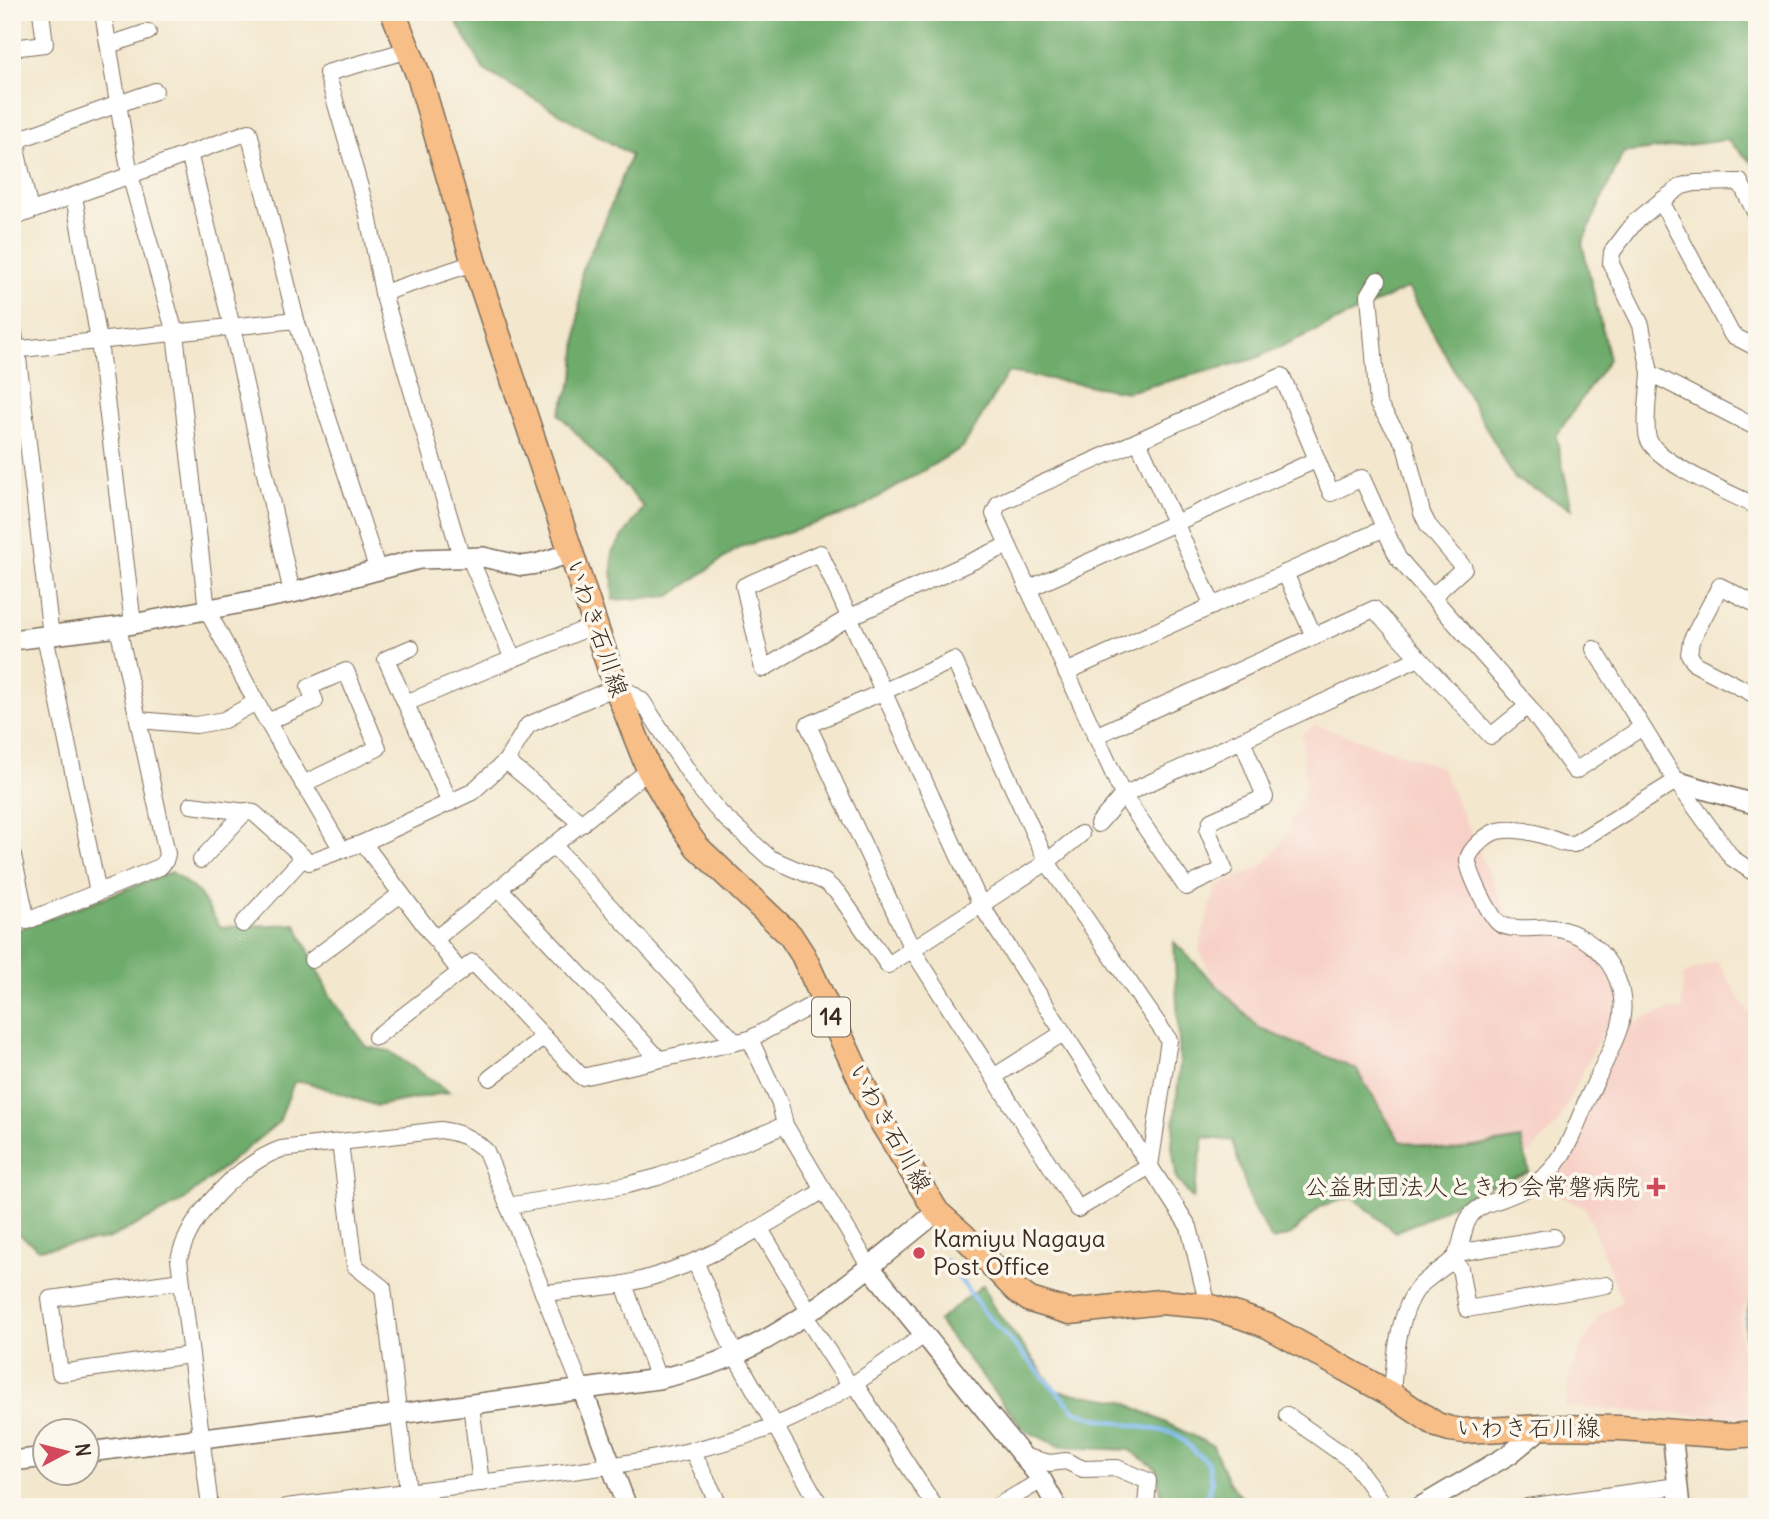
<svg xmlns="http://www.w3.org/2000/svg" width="1769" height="1519" viewBox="0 0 1769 1519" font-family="Delius,'Klee One',sans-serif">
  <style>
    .built { fill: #f7d1c7 }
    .forest { fill: #6eac6c; stroke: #546b45; stroke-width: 2 }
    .water { fill: #82bbf3; stroke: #5e7288; stroke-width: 2 }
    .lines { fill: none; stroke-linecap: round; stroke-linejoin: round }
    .stream { stroke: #82bbf3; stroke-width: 4.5 }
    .minor-casing { stroke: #7b6c5b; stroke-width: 18 }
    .tertiary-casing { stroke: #7b6c5b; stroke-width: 22 }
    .primary-casing { stroke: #7b6c5b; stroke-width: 27 }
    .minor { stroke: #fff; stroke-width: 16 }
    .tertiary { stroke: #fff; stroke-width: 19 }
    .primary { stroke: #f7be87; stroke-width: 24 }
    .poi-dot { fill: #d1495b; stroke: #fbf7ec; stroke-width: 2.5 }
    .labels { text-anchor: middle; stroke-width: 7; stroke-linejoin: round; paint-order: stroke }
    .shield { fill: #fbf7ec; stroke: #75685c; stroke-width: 2 }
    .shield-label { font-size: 23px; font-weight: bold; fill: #3b2a1e }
    .street-label { font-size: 24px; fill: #3b2a1e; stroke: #fbf7ec }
    .poi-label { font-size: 24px; fill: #3b2a1e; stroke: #fbf7ec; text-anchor: end }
  </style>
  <rect width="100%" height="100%" fill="#fbf7ec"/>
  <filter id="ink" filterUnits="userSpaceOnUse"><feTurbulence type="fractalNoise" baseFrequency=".0143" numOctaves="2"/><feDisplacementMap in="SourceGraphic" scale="14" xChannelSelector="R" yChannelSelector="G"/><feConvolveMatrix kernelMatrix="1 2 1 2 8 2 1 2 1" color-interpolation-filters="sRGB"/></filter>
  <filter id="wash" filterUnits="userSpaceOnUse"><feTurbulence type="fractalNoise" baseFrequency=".00686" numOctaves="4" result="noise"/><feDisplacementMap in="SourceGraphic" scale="28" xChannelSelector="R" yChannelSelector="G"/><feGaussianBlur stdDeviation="1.57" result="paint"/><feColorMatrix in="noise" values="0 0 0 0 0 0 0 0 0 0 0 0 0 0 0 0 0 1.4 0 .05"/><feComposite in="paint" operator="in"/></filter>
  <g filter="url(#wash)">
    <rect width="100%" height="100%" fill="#f3e7cd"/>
    <g class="built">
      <path d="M 1316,725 L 1441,767 L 1511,922 L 1592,945 L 1625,1009 L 1602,1032 L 1559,1122 L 1531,1152 L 1491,1171 L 1416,1168 L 1238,1036 L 1199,949 L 1216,886 L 1260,868 L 1279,847 L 1305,791 L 1302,733 Z"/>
      <path d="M 1717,961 L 1757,1026 L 1757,1276 L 1740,1319 L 1741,1349 L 1757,1391 L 1757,1412 L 1747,1418 L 1565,1407 L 1568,1379 L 1582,1345 L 1599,1316 L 1622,1301 L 1585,1208 L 1558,1195 L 1554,1179 L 1582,1126 L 1616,1050 L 1631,1024 L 1668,1010 L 1682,1010 L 1683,975 Z"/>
    </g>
    <g class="forest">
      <path d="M 451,12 L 1757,12 L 1757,167 L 1727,140 L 1623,153 L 1582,243 L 1609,359 L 1556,436 L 1572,509 L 1515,479 L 1408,288 L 1254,359 L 1127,392 L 1008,372 L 963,447 L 855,511 L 740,547 L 670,596 L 613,600 L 612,552 L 644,507 L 559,414 L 574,377 L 582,269 L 602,228 L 631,155 L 484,70 Z"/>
      <path d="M 172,872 L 199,893 L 220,927 L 296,924 L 330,996 L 367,1047 L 389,1051 L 449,1092 L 377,1106 L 306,1082 L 294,1082 L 279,1122 L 179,1204 L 108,1239 L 39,1249 L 12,1229 L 12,932 Z"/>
      <path d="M 1174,942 L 1259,1028 L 1356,1069 L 1400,1141 L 1449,1151 L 1521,1139 L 1529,1172 L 1476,1191 L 1428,1218 L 1395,1232 L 1353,1197 L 1321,1206 L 1291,1235 L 1272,1240 L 1252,1206 L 1232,1141 L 1204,1137 L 1193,1199 L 1177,1180 L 1172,1146 L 1180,1064 Z"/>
      <path d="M 983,1285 L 992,1305 L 1057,1391 L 1122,1401 L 1213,1446 L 1228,1481 L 1250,1507 L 1163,1507 L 1157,1469 L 1129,1450 L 1061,1447 L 1024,1430 L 938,1321 Z"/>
    </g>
    <path class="water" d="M 1757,1287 L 1757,1370 C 1738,1344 1744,1314 1757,1287 Z"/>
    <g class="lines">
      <path class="stream" d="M 947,1261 L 983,1311 L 1075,1411 L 1095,1418 L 1169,1432 L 1177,1435 L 1209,1464 L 1212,1483 L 1203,1507"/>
    </g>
  </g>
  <g filter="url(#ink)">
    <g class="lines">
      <defs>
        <g id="minor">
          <path d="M 103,13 L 130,175 L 175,333 L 207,610 L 256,702 L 342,850 L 363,843 L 472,792 L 506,761 L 528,725 L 616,687 L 631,693 L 642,701 L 699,788 L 721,814 L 770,858 L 825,882 L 838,893 L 888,965 L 1047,862 L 1081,834"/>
          <path d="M 109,45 L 148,32"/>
          <path d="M 12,48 L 45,44 L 41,12"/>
          <path d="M 409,50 L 327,73 L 368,215 L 383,293 L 461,556"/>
          <path d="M 189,153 L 232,327 L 292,593"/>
          <path d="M 74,196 L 99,341 L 133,624"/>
          <path d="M 30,211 L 17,153 L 20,139 L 155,91"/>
          <path d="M 1757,216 L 1740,182 L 1695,183 L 1682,186 L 1661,201 L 1732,335 L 1757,348"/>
          <path d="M 12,218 L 249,132 L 296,320 L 378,571"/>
          <path d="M 1378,280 L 1369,295 L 1378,404 L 1405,445 L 1422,513 L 1428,525 L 1464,568 L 1433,596"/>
          <path d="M 383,293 L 474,263"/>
          <path d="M 12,323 L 17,350 L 51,636"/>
          <path d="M 12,350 L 296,320"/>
          <path d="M 1650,373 L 1641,325 L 1611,264 L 1612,252 L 1635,222 L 1661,201"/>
          <path d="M 1757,428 L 1650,373 C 1649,389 1644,425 1648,438 C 1655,462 1732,494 1756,506 L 1757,505"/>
          <path d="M 1138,441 L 1213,606"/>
          <path d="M 1008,545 L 848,618 L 763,669 L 744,586 L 820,553 L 981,905 L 1189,1227 L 1208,1306"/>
          <path d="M 469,556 L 513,659"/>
          <path d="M 1285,573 L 1314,636"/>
          <path d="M 1028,589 L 1316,460"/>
          <path d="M 1757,605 L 1720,586 L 1691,641 L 1689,654 L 1695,664 L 1757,696"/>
          <path d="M 45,636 L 98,892"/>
          <path d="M 411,648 L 386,659 L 450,803"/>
          <path d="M 1594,649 L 1676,781 L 1732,858 L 1757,875"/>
          <path d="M 1419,658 L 1491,736 L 1528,706"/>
          <path d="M 954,660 L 1047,862 L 1169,1040 L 1150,1166 L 1078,1209 L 912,949 L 808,725 Z"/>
          <path d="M 1066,672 L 1385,528"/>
          <path d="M 406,703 L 595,625"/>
          <path d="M 139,720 L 196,725 L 224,720 L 256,702"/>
          <path d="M 267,722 L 315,701 L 309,687 L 346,671 L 378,748 L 303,784"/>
          <path d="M 1095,736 L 1374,609 L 1419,658 L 1123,795 L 1098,824"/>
          <path d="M 1242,740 L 1265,797 L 1211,821 L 1208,831 L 1224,869 L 1186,887 L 1123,795 L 994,514 L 999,503 L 1282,376 L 1331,493 L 1362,478 L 1398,558 L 1528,706 L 1575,771 L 1641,728"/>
          <path d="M 506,761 L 582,824"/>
          <path d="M 191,805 L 254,813 L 309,862 L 342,850"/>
          <path d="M 363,843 L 460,972"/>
          <path d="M 554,846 L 735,1042"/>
          <path d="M 12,851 L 27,921 L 160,867 L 165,861 L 167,854 L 118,627"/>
          <path d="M 201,860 L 246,811"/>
          <path d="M 500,889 L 659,1059"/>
          <path d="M 243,924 L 303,858"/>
          <path d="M 435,939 L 649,770"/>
          <path d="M 312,960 L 401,894"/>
          <path d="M 376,1037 L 473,962 L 582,1077 L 750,1039 L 823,999"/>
          <path d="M 750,1039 L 780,1104 L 785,1125 L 869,1266"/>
          <path d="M 995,1076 L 1063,1033"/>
          <path d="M 490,1078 L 544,1037"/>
          <path d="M 340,1142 L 355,1266 L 383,1288 L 410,1507"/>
          <path d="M 508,1206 L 627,1185 L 658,1177 L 785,1125"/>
          <path d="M 760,1229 L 809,1311"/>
          <path d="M 1457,1253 L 1554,1237"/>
          <path d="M 695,1261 L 735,1355 L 821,1507"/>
          <path d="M 1451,1262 L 1460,1268 L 1467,1309 L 1606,1285"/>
          <path d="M 181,1281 L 50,1299 L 60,1373 L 190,1355"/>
          <path d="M 624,1284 L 658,1379"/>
          <path d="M 543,1293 C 570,1290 598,1289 624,1284 C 697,1269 761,1228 824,1190"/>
          <path d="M 804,1314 L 851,1387"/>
          <path d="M 855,1384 L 935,1507"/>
          <path d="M 1392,1395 C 1394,1364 1398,1313 1418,1288 C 1428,1276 1452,1264 1457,1254 C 1464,1240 1462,1222 1475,1211 C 1482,1205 1491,1202 1499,1200 C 1520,1192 1538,1185 1553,1168 C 1568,1149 1577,1124 1586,1102 C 1597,1078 1610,1054 1619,1029 C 1634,984 1600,934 1553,928 C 1537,926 1515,932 1500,924 C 1491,919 1467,870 1468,859 C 1470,849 1488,833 1498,831 C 1512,828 1531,831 1545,836 C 1556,840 1562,845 1574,844 L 1676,781"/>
          <path d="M 471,1405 L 481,1483"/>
          <path d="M 1287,1415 L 1352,1461 L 1386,1507"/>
          <path d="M 692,1450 L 720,1507"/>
          <path d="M 1022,1456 L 1050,1463 L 1066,1461 L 1083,1469 L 1117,1468 L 1148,1481 L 1146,1507"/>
          <path d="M 210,1507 L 179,1259 C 190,1214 238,1165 281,1149 L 441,1130 C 460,1133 472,1138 486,1151 L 582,1389"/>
          <path d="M 286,1507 C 364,1497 441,1488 519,1478 C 605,1467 692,1457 774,1426 C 829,1404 877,1369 924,1335"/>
          <path d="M 996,1507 L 1042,1480"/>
          <path d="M 1527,1507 L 1677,1486"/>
        </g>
        <g id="tertiary">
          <path d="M 12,640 L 118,627 L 292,593 L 419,559 L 483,557 L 522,566 L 536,564 L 571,553"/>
          <path d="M 1676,781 L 1757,805"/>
          <path d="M 869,1266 L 1042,1480 L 1057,1507"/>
          <path d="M 582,1389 L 627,1507"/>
          <path d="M 1672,1432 L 1680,1507"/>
          <path d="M 88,1452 L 399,1414 L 658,1379 C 685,1373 710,1366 735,1355 C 810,1321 874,1262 937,1212"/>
          <path d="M 12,1461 L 46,1457"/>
          <path d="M 1420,1507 L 1510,1454 L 1543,1427"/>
        </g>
        <path id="primary" d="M 393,12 L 420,79 L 474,263 L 616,687 L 649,770 L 678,820 L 697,847 L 790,935 L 803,955 L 876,1113 L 937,1212 L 963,1235 L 1016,1290 L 1030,1300 L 1070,1312 L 1160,1302 L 1208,1306 L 1240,1316 L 1268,1326 L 1392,1395 L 1437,1425 L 1450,1429 L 1464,1431 L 1543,1427 L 1621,1428 L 1731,1436 L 1757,1434"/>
      </defs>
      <use href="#minor" class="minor-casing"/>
      <use href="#tertiary" class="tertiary-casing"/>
      <use href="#primary" class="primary-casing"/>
      <use href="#minor" class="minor"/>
      <use href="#tertiary" class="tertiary"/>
      <use href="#primary" class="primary"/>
    </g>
  </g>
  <g class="poi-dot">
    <path d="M1652.5 1176.5h7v7h7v7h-7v7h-7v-7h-7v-7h7z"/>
    <circle cx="919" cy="1253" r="7"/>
  </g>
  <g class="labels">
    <rect class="shield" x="812" y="997.5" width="38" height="39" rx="5"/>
    <g class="shield-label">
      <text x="831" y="1025">14</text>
    </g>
    <g class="street-label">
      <text transform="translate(597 628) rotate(71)" y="8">いわき石川線</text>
      <text transform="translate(890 1128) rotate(61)" y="8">いわき石川線</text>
      <text x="1528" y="1436">いわき石川線</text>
    </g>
    <g class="poi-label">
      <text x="1640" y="1195">公益財団法人ときわ会常磐病院</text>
      <text x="933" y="1247" text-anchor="start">Kamiyu Nagaya<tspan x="933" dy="28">Post Office</tspan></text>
    </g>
  </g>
  <rect width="1769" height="1519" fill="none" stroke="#fbf7ec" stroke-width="42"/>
  <g transform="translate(66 1452) rotate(83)"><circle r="33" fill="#fbf7ec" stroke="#aea59a" stroke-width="2"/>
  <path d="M0-5L12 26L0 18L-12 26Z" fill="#d1495b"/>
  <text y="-10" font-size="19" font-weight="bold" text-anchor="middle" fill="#3b2a1e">N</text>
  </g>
</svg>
